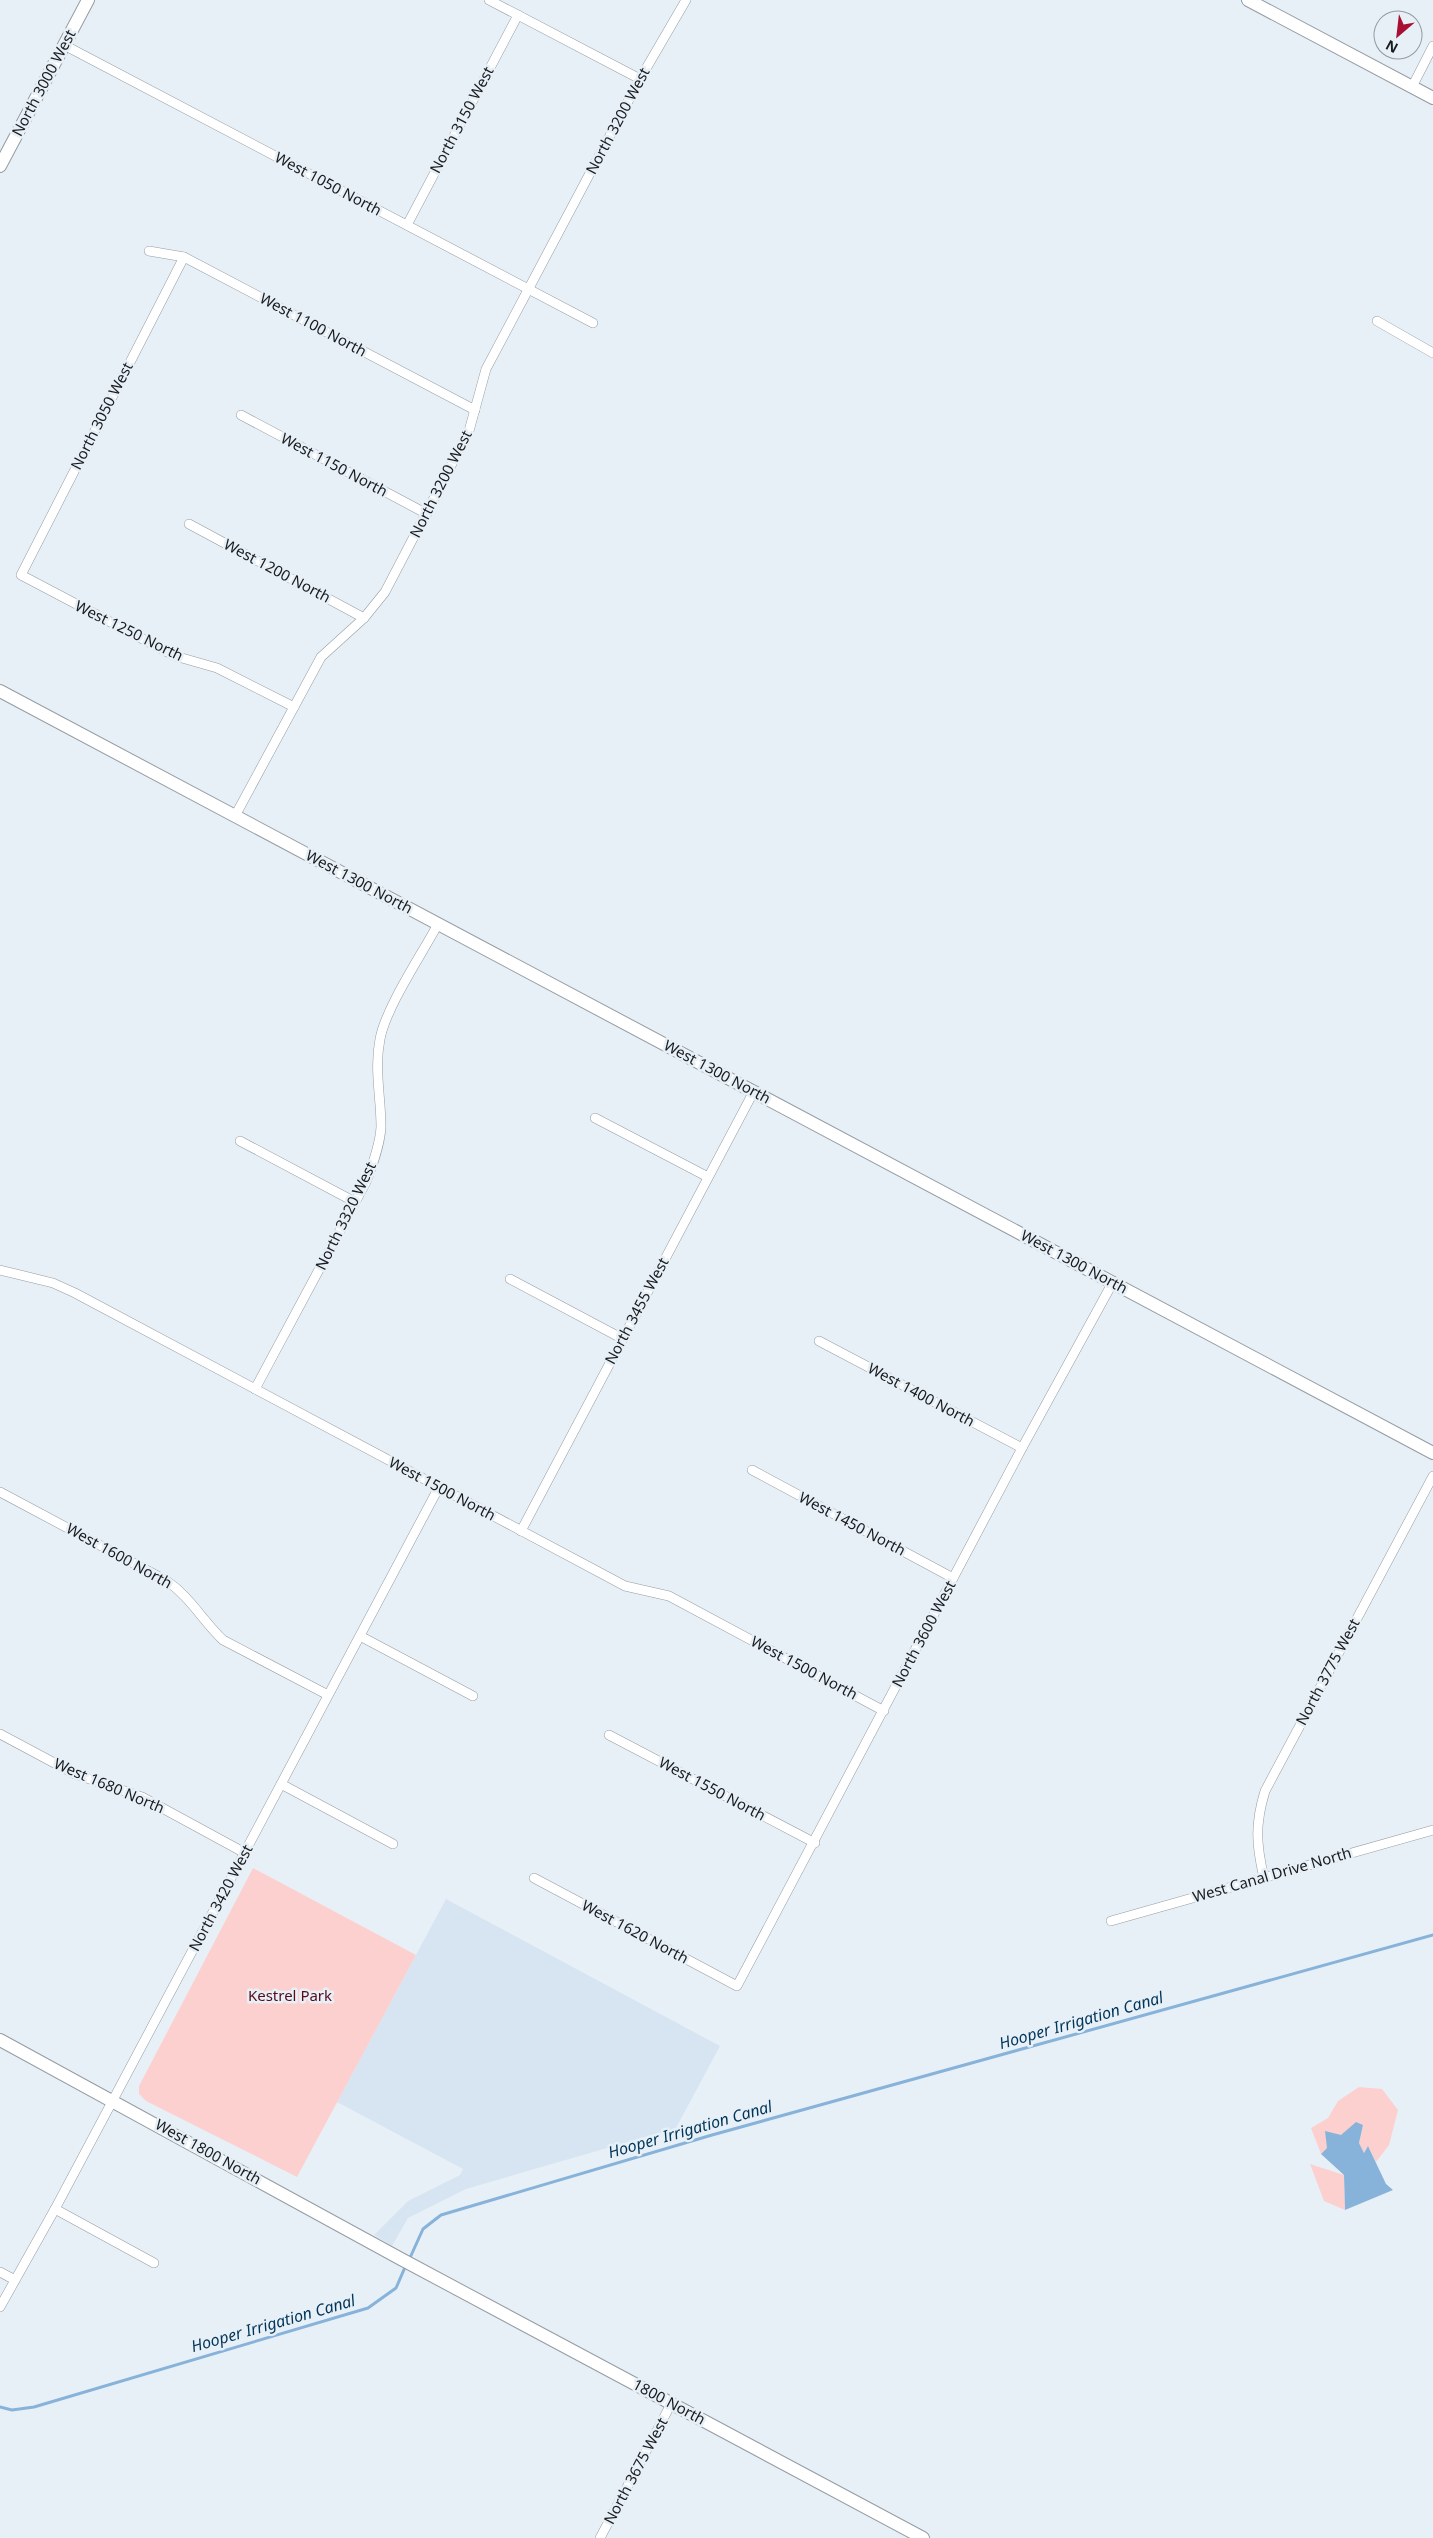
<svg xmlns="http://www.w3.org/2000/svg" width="1433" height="2538" viewBox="0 0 1433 2538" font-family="'Noto Sans',sans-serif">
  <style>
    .built { fill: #d7e5f2 }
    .green { fill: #fdd0d0 }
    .water { fill: #87b3da }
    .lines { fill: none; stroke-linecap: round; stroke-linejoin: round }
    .stream { stroke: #87b3da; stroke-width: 3 }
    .street-casing { stroke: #959ca3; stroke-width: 10 }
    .secondary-casing { stroke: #959ca3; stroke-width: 14 }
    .street { stroke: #fff; stroke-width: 9 }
    .secondary { stroke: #fff; stroke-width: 12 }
    .labels { text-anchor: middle; stroke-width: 5; stroke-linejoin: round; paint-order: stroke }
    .street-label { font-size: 15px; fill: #191c1f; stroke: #e8f0f7 }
    .park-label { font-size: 15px; fill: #550b18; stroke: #e8f0f7 }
    .water-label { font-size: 16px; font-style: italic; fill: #003559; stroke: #e8f0f7 }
  </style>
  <rect width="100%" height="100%" fill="#e8f0f7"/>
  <path class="built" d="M 446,1899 L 720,2046 L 676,2128 L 466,2189 L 408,2218 L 392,2246 L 374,2235 L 408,2201 L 460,2175 L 463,2169 L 337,2102 Z"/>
  <g class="green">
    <path d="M 253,1868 L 416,1955 L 297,2177 L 146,2101 L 139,2094 L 139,2086 Z"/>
    <path d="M 1359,2087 L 1382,2089 L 1398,2110 L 1389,2145 L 1376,2162 L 1368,2146 L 1364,2153 L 1359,2143 L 1363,2125 L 1356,2123 L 1321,2154 L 1311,2128 L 1328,2118 L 1338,2101 Z"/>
    <path d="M 1310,2164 L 1344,2175 L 1345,2210 L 1324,2201 Z"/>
  </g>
  <path class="water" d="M 1356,2122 L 1363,2125 L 1359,2143 L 1364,2153 L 1368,2146 L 1386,2184 L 1393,2190 L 1345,2210 L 1344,2175 L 1321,2154 L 1327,2148 L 1325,2131 L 1341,2135 Z"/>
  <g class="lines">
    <g class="stream">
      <path d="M 409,2260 L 423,2229 L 441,2215 L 712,2135 L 1433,1935"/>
      <path d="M 0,2407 L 12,2410 L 34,2407 L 368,2308 L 396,2288 L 406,2265"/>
    </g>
    <defs>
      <g id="street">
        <path d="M 489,0 L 640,79"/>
        <path d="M 64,45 L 593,323"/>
        <path d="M 1412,87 L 1433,46"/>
        <path d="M 407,225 L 518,15"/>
        <path d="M 149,251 L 184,257 L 475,410"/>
        <path d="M 184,257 L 21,575 L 175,656 L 217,668 L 294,707"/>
        <path d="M 1377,321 L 1433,353"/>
        <path d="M 241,415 L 427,514"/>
        <path d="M 189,524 L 364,618"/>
        <path d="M 235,816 L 321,657 L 364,618 L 385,592 L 469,431 L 486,369 L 640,79 L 686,0"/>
        <path d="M 595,1118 L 708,1177"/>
        <path d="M 240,1141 L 355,1202"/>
        <path d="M 0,1270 L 53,1283 L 75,1293 L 625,1586 L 669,1596 L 884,1711"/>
        <path d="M 510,1279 L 623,1339"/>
        <path d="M 819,1341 L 1022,1448"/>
        <path d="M 255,1389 L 366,1182 C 373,1164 380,1145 381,1127 C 381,1097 374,1069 380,1039 C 386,1007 422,954 438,924"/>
        <path d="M 752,1470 L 953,1578"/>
        <path d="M 0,1492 L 167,1581 C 190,1597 203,1621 223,1640 L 328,1695"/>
        <path d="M 521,1531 L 754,1091"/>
        <path d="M 360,1636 L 473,1696"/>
        <path d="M 0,1734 L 75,1774 L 142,1797 L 245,1853"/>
        <path d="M 609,1735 L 815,1843"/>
        <path d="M 281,1784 L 393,1844"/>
        <path d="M 534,1878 L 737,1986 L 1022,1448 L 1113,1282"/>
        <path d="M 1264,1878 C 1256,1844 1255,1824 1265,1791 L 1433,1476"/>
        <path d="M 1111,1921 L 1433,1830"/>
        <path d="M 55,2209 L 154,2263"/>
        <path d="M 0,2272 L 15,2280"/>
        <path d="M 0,2307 L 55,2209 L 439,1487"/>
        <path d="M 600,2538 L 671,2404"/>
      </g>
      <g id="secondary">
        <path d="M 1248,0 L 1433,98"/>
        <path d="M 0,166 L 88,0"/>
        <path d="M 0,691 L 1433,1453"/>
        <path d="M 0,2040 L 401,2259 L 923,2538"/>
      </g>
    </defs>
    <use href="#street" class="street-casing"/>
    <use href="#secondary" class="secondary-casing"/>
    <use href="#street" class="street"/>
    <use href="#secondary" class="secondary"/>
  </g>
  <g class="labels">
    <g class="street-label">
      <text transform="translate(44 83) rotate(-62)" y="5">North 3000 West</text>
      <text transform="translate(462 120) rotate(-62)" y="5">North 3150 West</text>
      <text transform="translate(618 121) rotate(-62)" y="5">North 3200 West</text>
      <text transform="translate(328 184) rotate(28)" y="5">West 1050 North</text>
      <text transform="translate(313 325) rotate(28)" y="5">West 1100 North</text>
      <text transform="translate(102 416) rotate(-63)" y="5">North 3050 West</text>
      <text transform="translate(334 465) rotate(28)" y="5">West 1150 North</text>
      <text transform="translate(441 484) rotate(-63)" y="5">North 3200 West</text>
      <text transform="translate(277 571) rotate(28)" y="5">West 1200 North</text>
      <text transform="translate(129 631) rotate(26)" y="5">West 1250 North</text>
      <text transform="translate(359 882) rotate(28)" y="5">West 1300 North</text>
      <text transform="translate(717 1072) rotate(28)" y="5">West 1300 North</text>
      <text transform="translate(346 1216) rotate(-64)" y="5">North 3320 West</text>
      <text transform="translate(1074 1262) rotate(28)" y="5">West 1300 North</text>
      <text transform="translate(637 1311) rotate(-62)" y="5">North 3455 West</text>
      <text transform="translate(921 1395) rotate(28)" y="5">West 1400 North</text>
      <text transform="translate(442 1489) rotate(28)" y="5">West 1500 North</text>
      <text transform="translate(852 1524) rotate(28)" y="5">West 1450 North</text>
      <text transform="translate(119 1556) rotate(29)" y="5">West 1600 North</text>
      <text transform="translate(924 1634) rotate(-62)" y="5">North 3600 West</text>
      <text transform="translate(804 1668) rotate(28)" y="5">West 1500 North</text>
      <text transform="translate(1328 1672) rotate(-62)" y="5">North 3775 West</text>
      <text transform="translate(109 1786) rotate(23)" y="5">West 1680 North</text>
      <text transform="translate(712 1789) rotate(28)" y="5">West 1550 North</text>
      <text transform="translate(1272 1875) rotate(-16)" y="5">West Canal Drive North</text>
      <text transform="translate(221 1898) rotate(-62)" y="5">North 3420 West</text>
      <text transform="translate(635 1932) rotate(28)" y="5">West 1620 North</text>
      <text transform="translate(208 2152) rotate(29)" y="5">West 1800 North</text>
      <text transform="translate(669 2402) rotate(28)" y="5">1800 North</text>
      <text transform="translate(636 2471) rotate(-62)" y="5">North 3675 West</text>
    </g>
    <g class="park-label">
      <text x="290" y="2001">Kestrel Park</text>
    </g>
    <g class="water-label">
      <text transform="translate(1081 2020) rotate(-16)" y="6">Hooper Irrigation Canal</text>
      <text transform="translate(690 2129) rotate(-16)" y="6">Hooper Irrigation Canal</text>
      <text transform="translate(273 2323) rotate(-16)" y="6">Hooper Irrigation Canal</text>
    </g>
  </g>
  <g transform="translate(1398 35) rotate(208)"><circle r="24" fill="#e8f0f7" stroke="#959ba1"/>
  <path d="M0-4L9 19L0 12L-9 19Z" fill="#a80f32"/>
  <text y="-8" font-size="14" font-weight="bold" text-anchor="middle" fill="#191c1f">N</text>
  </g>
</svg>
